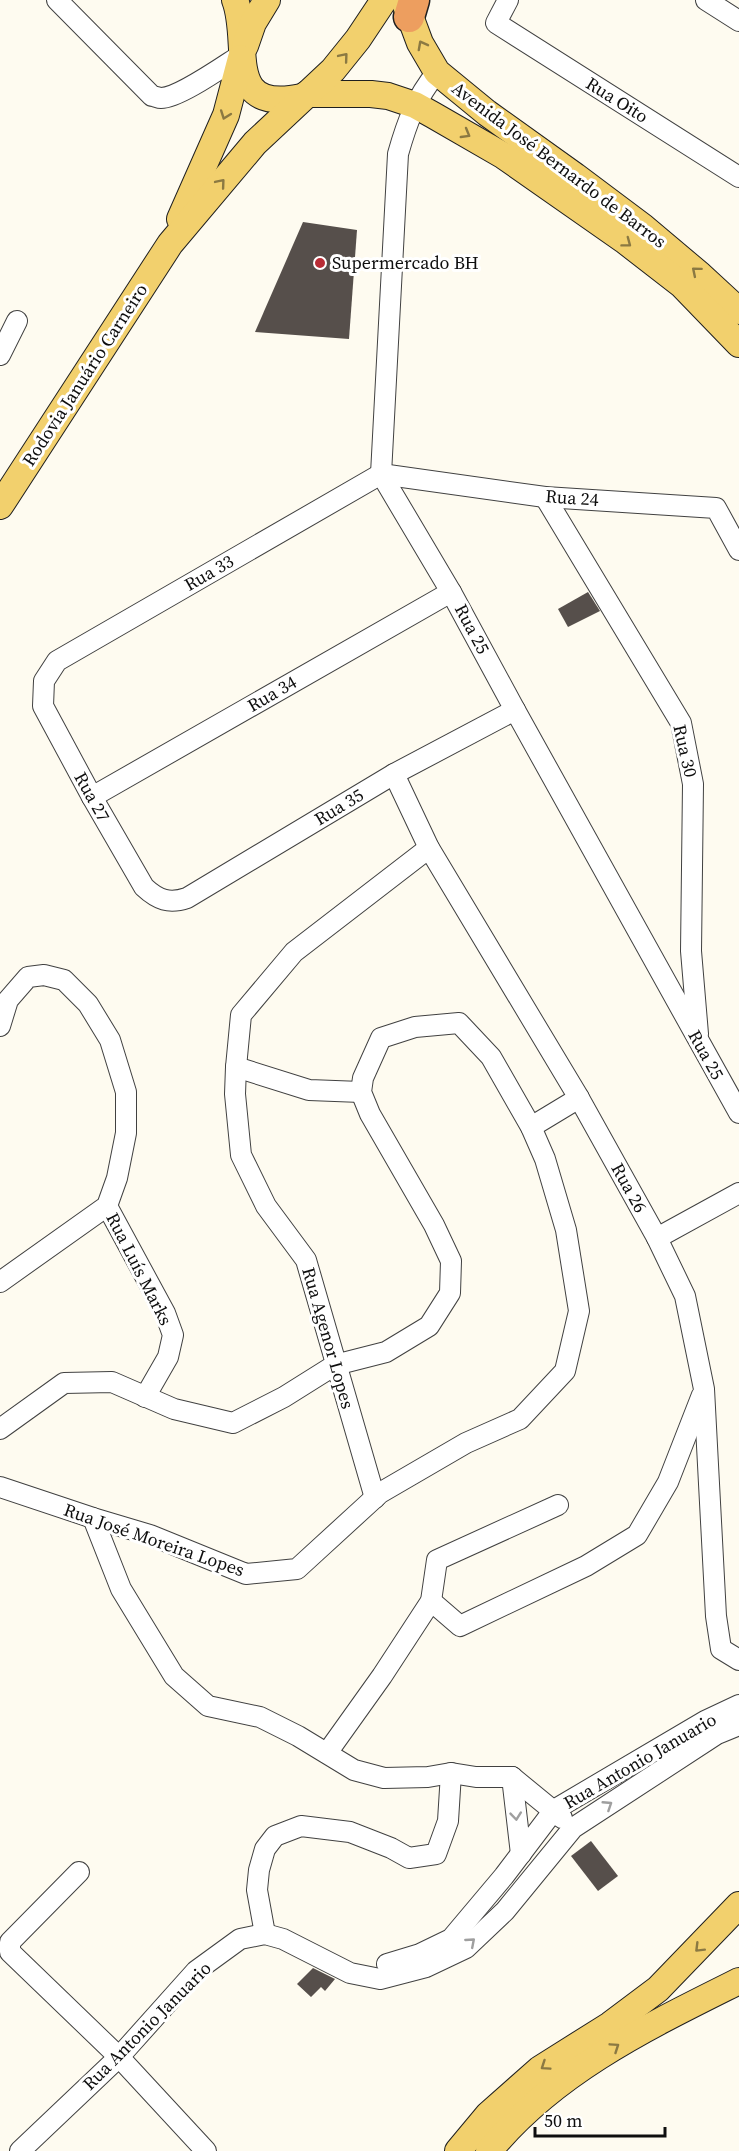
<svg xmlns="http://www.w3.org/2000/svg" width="739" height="2151" viewBox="0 0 739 2151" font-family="'Source Serif 4',serif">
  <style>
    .building { fill: #564f4b }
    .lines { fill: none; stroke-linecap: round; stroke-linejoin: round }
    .minor-casing { stroke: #414141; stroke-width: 22 }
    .major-casing { stroke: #1f1f1f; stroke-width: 28 }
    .highway-casing { stroke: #1f1f1f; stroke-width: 33 }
    .minor { stroke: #fff; stroke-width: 20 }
    .major { stroke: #f2d06d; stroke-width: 26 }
    .highway { stroke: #ed9e5f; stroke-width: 30 }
    .oneway { stroke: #8b7942 }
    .oneway2 { stroke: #9f9f9f }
    .poi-dot { fill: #b82c35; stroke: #fff; stroke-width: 2 }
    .labels { text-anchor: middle; stroke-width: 6; stroke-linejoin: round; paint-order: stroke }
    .street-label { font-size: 18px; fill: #0e0e0e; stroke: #fff }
    .poi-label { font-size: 18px; fill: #0e0e0e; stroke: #fff; text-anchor: start }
  </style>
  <rect width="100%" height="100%" fill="#fefbf0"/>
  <g class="building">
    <path d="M 303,222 L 357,230 L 349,339 L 255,332 Z"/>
    <path d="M 588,592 L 600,611 L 568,627 L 558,609 Z"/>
    <path d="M 591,1841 L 618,1876 L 598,1891 L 571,1856 Z"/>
    <path d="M 313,1968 L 335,1979 L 325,1991 L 321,1987 L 311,1997 L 297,1984 Z"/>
  </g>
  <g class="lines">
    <defs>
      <g id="minor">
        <path d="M 57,0 L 152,96 C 155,96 158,98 161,98 C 179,98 225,65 241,55"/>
        <path d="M 508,0 L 496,23 L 739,177"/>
        <path d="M 706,0 L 739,21"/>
        <path d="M 437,72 C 416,98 407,122 398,154 L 381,474 L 451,592 L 515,710 L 739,1113"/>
        <path d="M 0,355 L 17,321"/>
        <path d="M 545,497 L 681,723 L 693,784 L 691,951 L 698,1034"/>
        <path d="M 515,710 L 394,774 L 187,898 C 169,904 158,900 144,887 L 92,797 L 43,706 L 44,681 L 57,661 L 381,474 L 545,497 L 716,508 L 739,550"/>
        <path d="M 394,774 L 429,848 L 579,1098 L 657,1238 L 685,1296 L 704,1389 L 716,1616 L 721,1649 L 739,1660"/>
        <path d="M 92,797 L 451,592"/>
        <path d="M 0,1026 L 8,1000 L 28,977 L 44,975 L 64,980 L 88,1004 L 110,1040 L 126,1092 L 126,1133 L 117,1178 L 107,1206 L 0,1282"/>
        <path d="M 236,1067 L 309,1090 L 361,1092"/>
        <path d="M 531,1127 L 579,1098"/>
        <path d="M 107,1206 L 165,1313 L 173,1335 L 168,1357 L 145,1397"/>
        <path d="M 657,1238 L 739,1193"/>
        <path d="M 0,1429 L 64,1383 L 112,1382 L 174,1409 L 233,1423 L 284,1397 L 335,1365 L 386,1352 L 429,1326 L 450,1293 L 451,1261 L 434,1225 L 370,1114 L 361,1092 L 363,1078 L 381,1038 L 415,1027 L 459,1023 L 491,1057 L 531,1127 L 545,1159 L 566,1230 L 579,1311 L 565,1371 L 520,1419 L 466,1443 L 380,1493 L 297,1569 L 246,1574 L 150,1535 L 93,1518 L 0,1487"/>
        <path d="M 375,1498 L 306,1260 L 266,1206 L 241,1155 L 235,1094 L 236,1067 L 241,1015 L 294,952 L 429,848"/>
        <path d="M 93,1518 L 121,1589 L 174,1676 L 208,1706 L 260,1717 L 298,1736 L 354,1770 L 384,1778 L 428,1777 L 451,1773 L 476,1777 L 512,1777"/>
        <path d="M 431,1601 L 460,1626 L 586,1566 L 637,1535 L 668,1482 L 702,1395"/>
        <path d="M 327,1753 L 382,1676 L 431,1601 L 437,1560 L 558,1505"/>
        <path d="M 512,1777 L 562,1818"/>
        <path d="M 512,1777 L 521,1854"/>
        <path d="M 79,1872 L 10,1942 L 10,1952 L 119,2057 L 206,2151"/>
        <path d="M 265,1934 L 257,1890 L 259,1870 L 265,1849 L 275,1836 L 301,1826 L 350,1832 L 391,1848 L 409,1858 L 436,1854 L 448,1821 L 451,1773"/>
        <path d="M 387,1964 L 420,1954 L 451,1939 L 504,1876 L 554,1810 L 705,1721 L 739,1705"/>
        <path d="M 20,2151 L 119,2057 L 196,1971 L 240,1939 L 265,1934 L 283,1939 L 350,1973 L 380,1979 L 426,1967 L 466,1948 L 505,1911 L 573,1828 L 717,1734 L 739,1725"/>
      </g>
      <g id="major">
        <path d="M 235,0 C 252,44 221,114 302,97"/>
        <path d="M 404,0 L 420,43 L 437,72 L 487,113 L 575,176 L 643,227 L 700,275 L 739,311"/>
        <path d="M 245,46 L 253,23 L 267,0"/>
        <path d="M 307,94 L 371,94 L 388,96 L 415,105 L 433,115 L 504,156 L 624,240 L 682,285 L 739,344"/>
        <path d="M 180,219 L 226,115 L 241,58"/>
        <path d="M 0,506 L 170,244 L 255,143 L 333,70 L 358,39 L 384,0"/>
        <path d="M 458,2151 L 488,2115 L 540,2069 L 610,2025 L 658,1989 L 739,1905"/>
        <path d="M 489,2151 C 554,2071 649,2026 739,1981"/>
      </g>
      <path id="highway" d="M 409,17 L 414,0"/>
    </defs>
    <use href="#minor" class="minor-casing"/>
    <use href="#major" class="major-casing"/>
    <use href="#highway" class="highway-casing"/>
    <use href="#minor" class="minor"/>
    <use href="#major" class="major"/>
    <use href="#highway" class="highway"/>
  </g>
  <defs><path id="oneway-chevron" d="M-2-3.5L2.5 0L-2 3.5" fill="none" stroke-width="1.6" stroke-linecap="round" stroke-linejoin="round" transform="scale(1.5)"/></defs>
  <g class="oneway">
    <use href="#oneway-chevron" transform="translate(422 45) rotate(-118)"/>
    <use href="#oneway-chevron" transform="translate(344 57) rotate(-50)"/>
    <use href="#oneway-chevron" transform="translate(225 115) rotate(110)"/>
    <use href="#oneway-chevron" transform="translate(466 134) rotate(30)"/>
    <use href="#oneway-chevron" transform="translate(221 183) rotate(-50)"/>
    <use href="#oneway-chevron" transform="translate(627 243) rotate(37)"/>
    <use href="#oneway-chevron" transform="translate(696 271) rotate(-140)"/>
    <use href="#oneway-chevron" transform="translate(699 1948) rotate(135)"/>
    <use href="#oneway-chevron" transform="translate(615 2047) rotate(-34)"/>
    <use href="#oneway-chevron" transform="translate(545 2066) rotate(146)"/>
  </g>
  <g class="oneway2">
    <use href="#oneway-chevron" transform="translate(608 1805) rotate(-33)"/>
    <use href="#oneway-chevron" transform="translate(516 1816) rotate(84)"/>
    <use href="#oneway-chevron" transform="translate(471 1942) rotate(-41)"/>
  </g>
  <circle class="poi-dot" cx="320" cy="263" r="6"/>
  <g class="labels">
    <g class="street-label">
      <text transform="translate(617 100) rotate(32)" y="6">Rua Oito</text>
      <text transform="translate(559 165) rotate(37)" y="6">Avenida José Bernardo de Barros</text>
      <text transform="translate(85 375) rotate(-57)" y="6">Rodovia Januário Carneiro</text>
      <text transform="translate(572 498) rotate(4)" y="6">Rua 24</text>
      <text transform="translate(209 573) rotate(-30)" y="6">Rua 33</text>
      <text transform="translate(472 629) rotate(62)" y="6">Rua 25</text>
      <text transform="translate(272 694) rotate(-30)" y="6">Rua 34</text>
      <text transform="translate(685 751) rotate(77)" y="6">Rua 30</text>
      <text transform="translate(92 797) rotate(61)" y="6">Rua 27</text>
      <text transform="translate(339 807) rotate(-31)" y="6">Rua 35</text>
      <text transform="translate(706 1055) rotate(61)" y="6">Rua 25</text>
      <text transform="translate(629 1188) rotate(61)" y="6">Rua 26</text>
      <text transform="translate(139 1269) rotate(63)" y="6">Rua Luís Marks</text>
      <text transform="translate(328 1338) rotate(74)" y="6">Rua Agenor Lopes</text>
      <text transform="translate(154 1540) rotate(19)" y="6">Rua José Moreira Lopes</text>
      <text transform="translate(640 1761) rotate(-30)" y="6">Rua Antonio Januario</text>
      <text transform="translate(147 2026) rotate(-45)" y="6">Rua Antonio Januario</text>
    </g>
    <g class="poi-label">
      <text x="332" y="269">Supermercado BH</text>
    </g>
  </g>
  <path d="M535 2127v9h130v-9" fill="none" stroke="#0e0e0e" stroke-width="3"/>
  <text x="544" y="2127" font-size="18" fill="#0e0e0e" stroke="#ffffff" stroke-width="4.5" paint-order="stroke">50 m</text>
</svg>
